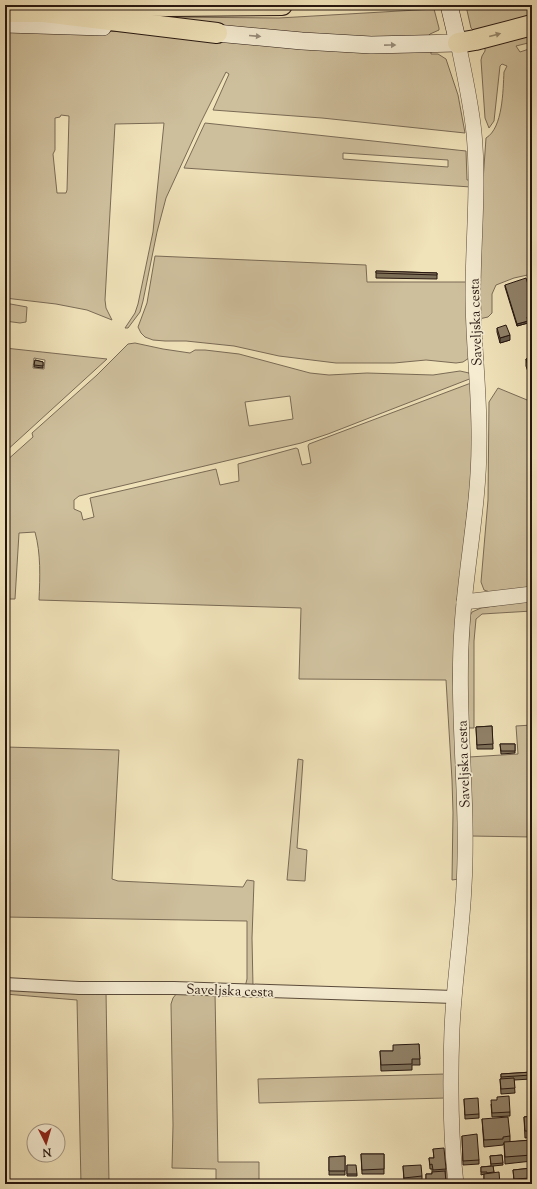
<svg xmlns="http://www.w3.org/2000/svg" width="537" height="1189" viewBox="0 0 537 1189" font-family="'Sorts Mill Goudy',serif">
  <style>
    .green { fill: #cebf9c; stroke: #7a6b56; fill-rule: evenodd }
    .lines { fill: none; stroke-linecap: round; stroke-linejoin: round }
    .minor-casing { stroke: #594a3a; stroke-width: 14 }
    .tertiary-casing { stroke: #594a3a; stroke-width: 16 }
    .secondary-casing { stroke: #271710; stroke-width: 18 }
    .trunk-casing { stroke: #271710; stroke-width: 22 }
    .minor { stroke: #f5ecd2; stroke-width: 12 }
    .tertiary { stroke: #f5ecd2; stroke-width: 15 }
    .secondary { stroke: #f5ecd2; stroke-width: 17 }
    .trunk { stroke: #f0e2b9; stroke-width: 20 }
    .wall { fill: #7c6f59; stroke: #271710 }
    .shaded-wall { fill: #655a49; stroke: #271710 }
    .building { fill: #908168; stroke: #271710 }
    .oneway { fill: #96876d }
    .oneway2 { fill: #988c7b }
    .labels { text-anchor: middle; stroke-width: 3.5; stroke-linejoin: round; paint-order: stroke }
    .street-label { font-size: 14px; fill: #271710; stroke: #f5ecd2 }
  </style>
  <rect width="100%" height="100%" fill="#f0e2b9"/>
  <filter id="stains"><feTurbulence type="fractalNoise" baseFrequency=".005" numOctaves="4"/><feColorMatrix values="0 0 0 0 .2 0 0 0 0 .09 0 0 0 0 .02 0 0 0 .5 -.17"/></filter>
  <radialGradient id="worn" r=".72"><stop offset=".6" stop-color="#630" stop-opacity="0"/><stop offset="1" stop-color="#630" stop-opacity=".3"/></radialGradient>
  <g class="green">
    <path d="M 477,5 L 532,5 L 532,21 L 476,33 L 471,28 L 466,6 Z"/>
    <path d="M 434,9 L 439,28 L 439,30 L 430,34 L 427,37 L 367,39 L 149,20 L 164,17 L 279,18 Z"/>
    <path d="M 22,28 L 130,32 L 431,50 L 431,54 L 438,54 L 446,59 L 458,95 L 465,133 L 322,118 L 213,110 L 229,74 L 226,72 L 201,122 L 166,198 L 157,232 L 143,301 L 140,312 L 128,328 L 125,328 L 135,313 L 138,304 L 153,232 L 164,123 L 115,124 L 105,300 L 106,308 L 112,320 L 87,310 L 56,304 L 5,298 L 5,29 ZM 61,115 L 69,116 L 67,190 L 66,193 L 57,193 L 53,154 L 55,150 L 55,118 L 60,117 Z"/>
    <path d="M 532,31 L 532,42 L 516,46 L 520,52 L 532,48 L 532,274 L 514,278 L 496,285 L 492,294 L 492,313 L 488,317 L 479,319 L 483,181 L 486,138 C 503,128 503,90 504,72 L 507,66 L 502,64 L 500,66 L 494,121 L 489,128 L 485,118 L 481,60 L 482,56 L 485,51 L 485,46 Z"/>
    <path d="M 205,123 L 466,151 L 467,180 L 471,180 L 471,187 L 184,168 ZM 343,153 L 448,160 L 448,167 L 343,159 Z"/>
    <path d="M 155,256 L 366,265 L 367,282 L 468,282 L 469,358 L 463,362 L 456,363 L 426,360 L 394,363 L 336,363 L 279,356 L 234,346 L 186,341 L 165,341 L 153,340 L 145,337 L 141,333 L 138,327 L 147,303 Z"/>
    <path d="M 5,303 L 27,307 L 26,322 L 20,323 L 5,321 Z"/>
    <path d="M 135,343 L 163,349 L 190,353 L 195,350 L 205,350 L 239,354 L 310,373 L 329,375 L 367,373 L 433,375 L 460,371 L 469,373 L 472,378 L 328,434 L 301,443 L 79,496 L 74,500 L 74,509 L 81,512 L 83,520 L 94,517 L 90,498 L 216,469 L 220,485 L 239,481 L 238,464 L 296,448 L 298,449 L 302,465 L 311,463 L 308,446 L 309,444 L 471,383 L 475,443 L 455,625 L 453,677 L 458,777 L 459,879 L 452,880 L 453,813 L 452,780 L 446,680 L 299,679 L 301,608 L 39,600 C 40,577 41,554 35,532 L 19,533 L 15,599 L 5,599 L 5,462 L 33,437 L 32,433 L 97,375 L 128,344 ZM 290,396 L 293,419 L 249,426 L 245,402 Z"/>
    <path d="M 5,348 L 107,359 L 5,452 ZM 34,358 L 45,360 L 44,369 L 33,368 Z"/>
    <path d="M 498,388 L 532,402 L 532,588 L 493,593 L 484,590 L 481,582 L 488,500 L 489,402 Z"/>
    <path d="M 532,600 L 532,611 L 482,614 L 476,619 L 474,641 L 474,728 L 468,728 L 466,687 L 470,616 L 472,612 L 481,608 Z"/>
    <path d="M 532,725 L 532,837 L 471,836 L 469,757 L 518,754 L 516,726 Z"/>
    <path d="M 5,747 L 119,750 L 112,879 L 118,881 L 243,887 L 247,880 L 254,881 L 252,938 L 253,987 L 245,987 L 247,979 L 247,921 L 5,917 Z"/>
    <path d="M 298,759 L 303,760 L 297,848 L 307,850 L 305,881 L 287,880 Z"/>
    <path d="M 5,988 L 106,991 L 109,1184 L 81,1184 L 77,1000 L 5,994 Z"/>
    <path d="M 215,992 L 218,1162 L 259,1162 L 259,1184 L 216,1184 L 216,1169 L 172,1168 L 173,1125 L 171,1004 L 173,998 L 177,993 Z"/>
    <path d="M 445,1074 L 445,1098 L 259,1103 L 258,1079 Z"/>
  </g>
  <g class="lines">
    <defs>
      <path id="minor" d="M 5,984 L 79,988 L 174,988 L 454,997"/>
      <g id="tertiary">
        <path d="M 464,602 L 532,594"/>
        <path d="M 456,1184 C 450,1132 450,1081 452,1029 C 454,981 462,933 464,886 C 469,799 456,713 462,627 C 466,565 479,505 479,444 C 480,394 473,344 473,294 C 473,241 479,186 474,133 C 471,103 464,72 458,43"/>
      </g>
      <g id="secondary">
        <path d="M 5,24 L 103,27"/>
        <path d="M 205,32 L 302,41 L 371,45 L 458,43 L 449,5"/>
      </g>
      <g id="trunk">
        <path d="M 88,5 L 168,6 L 282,5"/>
        <path d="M 5,12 L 44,12 L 217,33"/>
        <path d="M 458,43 L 475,40 L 532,25"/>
      </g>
    </defs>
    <use href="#minor" class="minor-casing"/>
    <use href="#tertiary" class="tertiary-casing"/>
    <use href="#secondary" class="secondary-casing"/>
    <use href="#trunk" class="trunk-casing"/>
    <use href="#minor" class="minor"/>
    <use href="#tertiary" class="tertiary"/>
    <use href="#secondary" class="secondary"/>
    <use href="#trunk" class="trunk"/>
  </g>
  <g class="wall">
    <path d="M 376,271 L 437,273 L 437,279 L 376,278 Z"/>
    <path d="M 505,285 L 527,319 L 528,323 L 517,326 L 505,287 Z"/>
    <path d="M 497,328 L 510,340 L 500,343 L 497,332 Z"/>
    <path d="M 532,357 L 532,384 L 526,366 L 526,359 Z"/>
    <path d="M 35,360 L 43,362 L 43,368 L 34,367 Z"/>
    <path d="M 492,726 L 493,749 L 477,749 L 476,727 Z"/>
    <path d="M 500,744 L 515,744 L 515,753 L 501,754 Z"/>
    <path d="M 419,1044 L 420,1065 L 412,1065 L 412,1070 L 381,1071 L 380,1051 L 393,1051 Z"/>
    <path d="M 532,1072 L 532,1090 L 531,1079 L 514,1080 L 515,1093 L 501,1094 L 500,1079 L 501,1079 L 501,1074 Z"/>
    <path d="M 464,1099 L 479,1114 L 479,1118 L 465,1119 Z"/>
    <path d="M 491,1104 L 510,1112 L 510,1116 L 492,1117 Z"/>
    <path d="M 532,1116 L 532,1137 L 525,1138 L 524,1117 Z"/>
    <path d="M 482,1119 L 510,1136 L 510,1142 L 532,1140 L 532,1161 L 505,1164 L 504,1143 L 503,1145 L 484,1147 Z"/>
    <path d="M 462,1136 L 479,1160 L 479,1164 L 463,1165 Z"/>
    <path d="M 433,1149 L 446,1169 L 446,1184 L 426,1184 L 426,1174 L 432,1174 L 432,1169 L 430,1169 L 429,1158 L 434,1158 Z"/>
    <path d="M 361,1154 L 384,1154 L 384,1174 L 362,1174 Z"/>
    <path d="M 502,1155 L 503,1165 L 493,1166 L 494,1173 L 500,1184 L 484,1184 L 484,1174 L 481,1175 L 481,1167 L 491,1166 L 490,1156 Z"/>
    <path d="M 345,1156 L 345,1175 L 329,1175 L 329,1157 Z"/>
    <path d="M 347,1165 L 357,1174 L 357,1176 L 347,1176 Z"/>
    <path d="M 403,1166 L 422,1176 L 422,1181 L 404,1182 Z"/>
    <path d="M 532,1168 L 532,1182 L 521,1183 L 521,1184 L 514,1181 L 513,1170 Z"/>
  </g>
  <g class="shaded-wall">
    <path d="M 532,315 L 532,317 L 527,319 L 527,317 Z"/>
    <path d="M 528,321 L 528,323 L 517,326 L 517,324 Z"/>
    <path d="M 510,335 L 510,340 L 500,343 L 500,338 Z"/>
  </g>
  <g class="building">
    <path d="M 376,271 L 437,273 L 437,275 L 376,273 Z"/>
    <path d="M 526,278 L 532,297 L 532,315 L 527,317 L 528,321 L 517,324 L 505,285 Z"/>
    <path d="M 506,325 L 510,335 L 500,338 L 497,328 Z"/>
    <path d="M 532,357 L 532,378 L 526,359 Z"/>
    <path d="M 35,360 L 43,362 L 43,366 L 34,365 Z"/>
    <path d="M 492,726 L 493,744 L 477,745 L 476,727 Z"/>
    <path d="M 500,744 L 515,744 L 515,751 L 501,751 Z"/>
    <path d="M 419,1044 L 420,1059 L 412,1059 L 412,1064 L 381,1065 L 380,1051 L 393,1051 L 393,1045 Z"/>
    <path d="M 532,1072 L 532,1086 L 531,1075 L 501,1077 L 501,1074 Z"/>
    <path d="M 514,1078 L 515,1088 L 501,1089 L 500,1079 Z"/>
    <path d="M 509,1096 L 510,1112 L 492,1113 L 491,1100 L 497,1100 L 497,1097 Z"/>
    <path d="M 478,1098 L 479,1114 L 465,1115 L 464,1099 Z"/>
    <path d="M 532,1116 L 532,1131 L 525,1131 L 524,1117 Z"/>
    <path d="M 508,1117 L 510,1136 L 503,1137 L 503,1139 L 484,1140 L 482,1119 Z"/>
    <path d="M 477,1134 L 479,1160 L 463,1161 L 462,1136 Z"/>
    <path d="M 532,1140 L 532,1155 L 505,1157 L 504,1142 Z"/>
    <path d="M 444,1148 L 446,1169 L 433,1170 L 432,1164 L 430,1165 L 429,1158 L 434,1158 L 433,1149 Z"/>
    <path d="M 361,1154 L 384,1154 L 384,1169 L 362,1170 Z"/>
    <path d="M 502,1155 L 503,1163 L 491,1164 L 490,1156 Z"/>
    <path d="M 345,1156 L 345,1171 L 329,1171 L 329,1157 Z"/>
    <path d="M 347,1165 L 356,1165 L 357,1174 L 347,1174 Z"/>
    <path d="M 421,1165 L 422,1176 L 404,1178 L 403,1166 Z"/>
    <path d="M 493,1166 L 494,1172 L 487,1173 L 487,1172 L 481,1172 L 481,1167 Z"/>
    <path d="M 532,1168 L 532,1178 L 514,1179 L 513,1170 Z"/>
    <path d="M 445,1171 L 446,1182 L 426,1183 L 426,1174 L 432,1174 L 432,1172 Z"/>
    <path d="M 499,1172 L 500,1184 L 484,1184 L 484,1174 Z"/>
    <path d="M 521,1180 L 521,1183 L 520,1184 L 503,1184 L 503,1182 Z"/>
  </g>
  <defs><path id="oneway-solid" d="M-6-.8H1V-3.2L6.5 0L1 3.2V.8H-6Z"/></defs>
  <use class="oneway" href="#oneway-solid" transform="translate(495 35) rotate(-15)"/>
  <g class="oneway2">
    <use href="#oneway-solid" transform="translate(255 36) rotate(5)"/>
    <use href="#oneway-solid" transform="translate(390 45) rotate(-1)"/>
  </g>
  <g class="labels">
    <g class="street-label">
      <text transform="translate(475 322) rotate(-92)" y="5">Saveljska cesta</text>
      <text transform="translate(463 764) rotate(-92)" y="5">Saveljska cesta</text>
      <text transform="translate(230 990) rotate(2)" y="5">Saveljska cesta</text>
    </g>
  </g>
  <rect width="537" height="1189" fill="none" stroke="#f0e2b9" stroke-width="20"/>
  <rect x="6" y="6" width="525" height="1177" fill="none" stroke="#271710" stroke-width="2"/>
  <rect x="10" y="10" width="517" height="1169" fill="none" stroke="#271710"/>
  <g transform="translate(46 1143) rotate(175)"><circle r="19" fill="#f5ecd2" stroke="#a39784"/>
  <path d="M0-3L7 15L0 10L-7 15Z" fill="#8f2418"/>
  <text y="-6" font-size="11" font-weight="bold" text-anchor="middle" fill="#271710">N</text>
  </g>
  <rect width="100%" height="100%" filter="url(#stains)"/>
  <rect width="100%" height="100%" fill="url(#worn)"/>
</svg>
